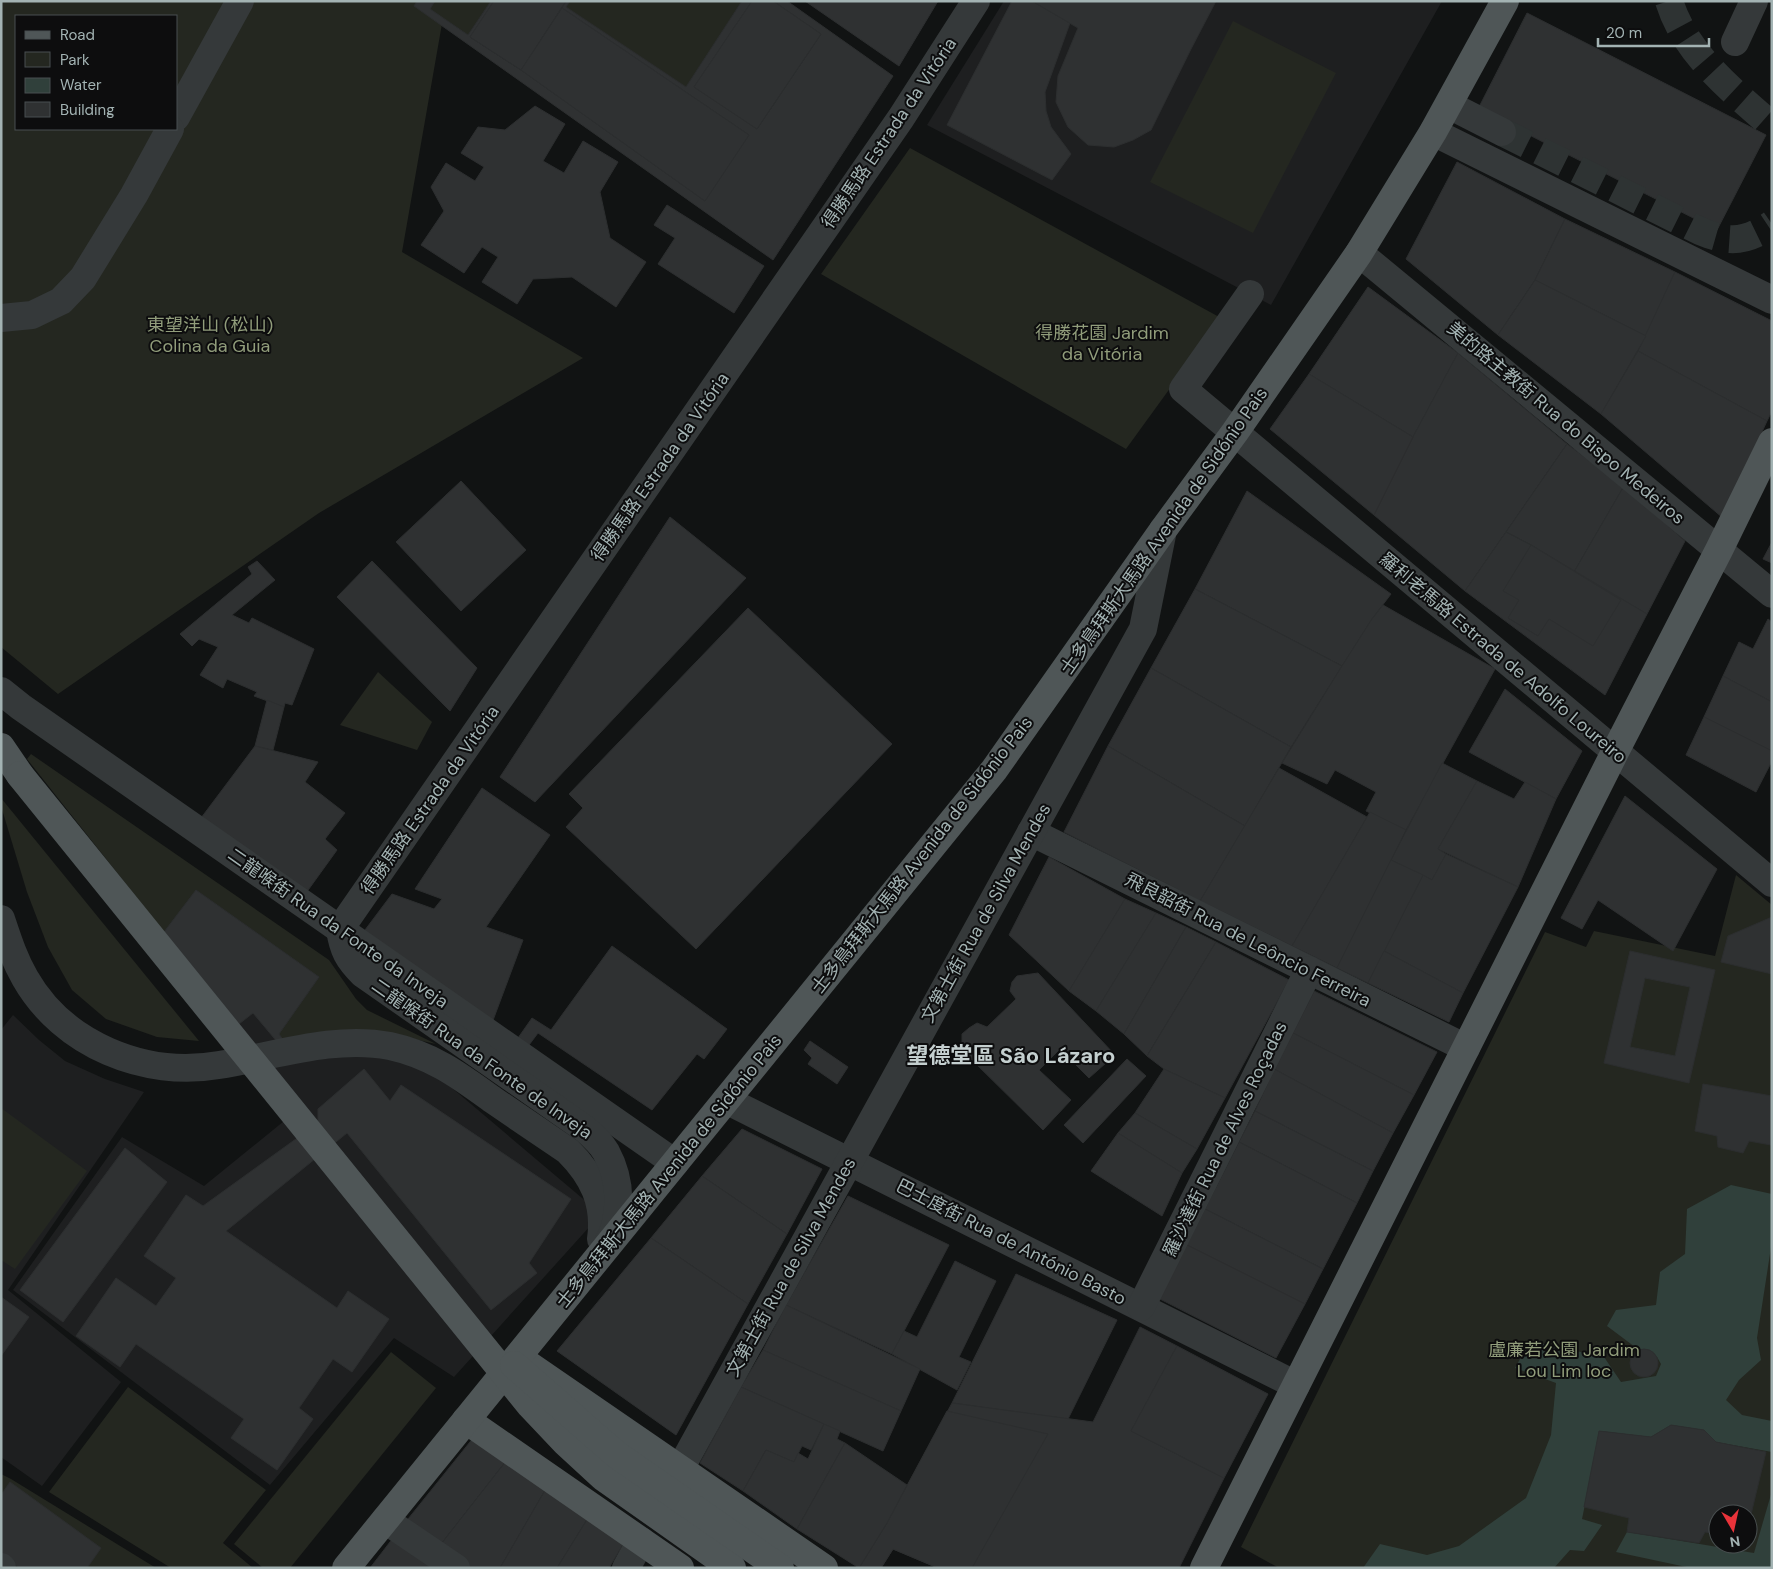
<svg xmlns="http://www.w3.org/2000/svg" width="1773" height="1569" viewBox="0 0 1773 1569" font-family="'DM Sans','Noto Sans SC',sans-serif">
  <style>
    .built { fill: #1e1f20 }
    .green { fill: #242720; fill-rule: evenodd }
    .water { fill: #30403b }
    .building { fill: #2f3132; stroke: #2c2e2f; fill-rule: evenodd }
    .lines { fill: none; stroke-linecap: round; stroke-linejoin: round }
    .minor-tunnel { stroke: #2e3333; stroke-width: 28; stroke-dasharray: 28 14; stroke-linecap: butt }
    .major-tunnel { stroke: #2e3333; stroke-width: 28; stroke-dasharray: 28 14; stroke-linecap: butt }
    .minor { stroke: #35393a; stroke-width: 28 }
    .major { stroke: #4f5657; stroke-width: 28 }
    .major-bridge { stroke: #4f5657; stroke-width: 28 }
    .labels { text-anchor: middle; stroke-width: 4; stroke-linejoin: round; paint-order: stroke }
    .street-label { font-size: 18px; fill: #a3b3b3; stroke: #0d0d0e }
    .park-label { font-size: 18px; fill: #919d7b; stroke: #0d0d0e }
    .district-label { font-size: 22px; font-weight: bold; fill: #c4cfcf; stroke: #0d0d0e }
  </style>
  <rect width="100%" height="100%" fill="#111313"/>
  <g class="built">
    <path d="M 1004,1 L 1442,1 L 1271,305 L 927,125 Z"/>
    <path d="M 200,875 L 601,1214 L 454,1377 L 394,1338 L 270,1485 L 13,1290 L 122,1137 L 204,1186 L 300,1108 L 156,928 Z"/>
    <path d="M 13,1015 L 39,1040 L 65,1061 L 105,1079 L 144,1092 L 8,1290 L 121,1382 L 42,1486 L 1,1457 L 1,1030 Z"/>
  </g>
  <g class="green">
    <path d="M 1,1 L 491,1 L 468,35 L 443,18 L 402,252 L 583,358 L 319,513 L 58,694 L 1,647 ZM 16,16 L 176,16 L 176,129 L 16,129 Z"/>
    <path d="M 570,1 L 742,1 L 686,87 L 566,7 Z"/>
    <path d="M 1233,21 L 1336,73 L 1253,233 L 1150,182 Z"/>
    <path d="M 910,148 L 1221,318 L 1126,449 L 821,274 Z"/>
    <path d="M 378,672 L 432,722 L 417,750 L 340,725 Z"/>
    <path d="M 31,754 L 329,960 L 356,999 L 367,1010 L 436,1044 L 395,1035 L 288,1047 L 279,1034 L 319,977 L 196,890 L 164,932 L 27,759 Z"/>
    <path d="M 1,798 L 199,1041 L 157,1037 L 106,1019 L 72,990 L 48,947 L 27,892 L 1,806 Z"/>
    <path d="M 1736,875 L 1772,905 L 1772,1568 L 1279,1568 L 1241,1547 L 1545,932 L 1586,947 L 1594,931 L 1715,956 ZM 1718,1514 L 1748,1514 L 1748,1544 L 1718,1544 Z"/>
    <path d="M 1,1108 L 87,1171 L 15,1269 L 1,1260 Z"/>
    <path d="M 391,1352 L 436,1388 L 290,1568 L 263,1568 L 234,1544 Z"/>
    <path d="M 128,1387 L 266,1490 L 223,1543 L 253,1568 L 171,1568 L 49,1492 Z"/>
    <path d="M 1,1474 L 11,1479 L 156,1568 L 1,1568 Z"/>
  </g>
  <g class="water">
    <path d="M 1731,1185 L 1772,1194 L 1772,1241 L 1757,1338 L 1761,1360 L 1739,1380 L 1726,1400 L 1742,1415 L 1772,1421 L 1772,1452 L 1716,1442 L 1704,1430 L 1671,1425 L 1651,1437 L 1600,1431 L 1582,1519 L 1602,1525 L 1584,1551 L 1570,1550 L 1554,1568 L 1363,1568 L 1380,1544 L 1427,1555 L 1459,1546 L 1526,1498 L 1551,1435 L 1556,1383 L 1515,1368 L 1530,1341 L 1604,1357 L 1621,1382 L 1656,1376 L 1661,1364 L 1657,1357 L 1651,1351 L 1639,1350 L 1607,1326 L 1616,1310 L 1656,1305 L 1660,1272 L 1685,1254 L 1687,1209 Z"/>
    <path d="M 1772,1491 L 1772,1568 L 1691,1568 L 1616,1552 L 1627,1532 L 1754,1553 Z"/>
  </g>
  <g class="building">
    <path d="M 417,1 L 435,1 L 430,9 L 468,35 L 491,1 L 494,1 L 470,37 L 521,70 L 705,201 L 749,135 L 562,8 L 566,1 L 570,1 L 566,7 L 686,87 L 742,1 L 752,1 L 694,87 L 757,129 L 821,34 L 773,1 L 787,1 L 893,76 L 773,260 L 414,6 Z"/>
    <path d="M 494,1 L 566,1 L 521,70 L 470,37 Z"/>
    <path d="M 752,1 L 773,1 L 821,34 L 757,129 L 694,87 Z"/>
    <path d="M 805,1 L 938,1 L 899,66 Z"/>
    <path d="M 1012,1 L 1032,1 L 1070,23 L 1045,92 L 1046,111 L 1051,127 L 1071,154 L 1052,180 L 947,125 Z"/>
    <path d="M 1032,1 L 1216,1 L 1191,49 L 1151,130 L 1133,140 L 1114,147 L 1088,145 L 1068,127 L 1056,102 L 1058,76 L 1078,28 Z"/>
    <path d="M 562,8 L 749,135 L 705,201 L 521,70 Z"/>
    <path d="M 1527,13 L 1766,135 L 1717,230 L 1478,109 Z"/>
    <path d="M 535,106 L 565,124 L 543,161 L 564,173 L 583,141 L 618,162 L 600,192 L 610,238 L 646,262 L 616,307 L 572,277 L 533,279 L 517,304 L 482,282 L 498,257 L 482,247 L 464,273 L 421,245 L 444,211 L 431,187 L 446,163 L 475,181 L 484,167 L 461,153 L 478,127 L 505,130 Z"/>
    <path d="M 1457,162 L 1565,219 L 1535,280 L 1498,335 L 1406,259 Z"/>
    <path d="M 667,205 L 764,266 L 734,313 L 658,264 L 675,238 L 654,225 Z"/>
    <path d="M 1565,219 L 1675,272 L 1646,336 L 1535,280 Z"/>
    <path d="M 1675,272 L 1772,321 L 1772,411 L 1767,421 L 1638,351 Z"/>
    <path d="M 1535,280 L 1646,336 L 1601,414 L 1498,335 Z"/>
    <path d="M 1368,287 L 1458,353 L 1413,437 L 1309,374 Z"/>
    <path d="M 1638,351 L 1767,421 L 1723,518 L 1601,414 Z"/>
    <path d="M 1458,353 L 1567,444 L 1465,591 L 1374,515 L 1413,437 Z"/>
    <path d="M 1309,374 L 1413,437 L 1374,515 L 1270,429 Z"/>
    <path d="M 1567,444 L 1624,486 L 1574,572 L 1531,545 L 1506,532 Z"/>
    <path d="M 461,481 L 526,550 L 461,611 L 396,542 Z"/>
    <path d="M 1624,486 L 1685,541 L 1647,614 L 1574,572 Z"/>
    <path d="M 1247,491 L 1391,594 L 1372,619 L 1342,666 L 1195,589 Z"/>
    <path d="M 670,517 L 746,578 L 535,802 L 500,777 Z"/>
    <path d="M 1506,532 L 1531,545 L 1647,614 L 1605,695 L 1465,591 Z"/>
    <path d="M 1772,542 L 1772,563 L 1763,559 Z"/>
    <path d="M 1531,545 L 1621,600 L 1593,646 L 1549,619 L 1538,636 L 1508,618 L 1519,600 L 1503,591 Z"/>
    <path d="M 257,561 L 275,580 L 232,615 L 249,623 L 252,618 L 314,649 L 292,705 L 285,703 L 284,707 L 254,696 L 257,692 L 227,679 L 223,688 L 200,675 L 218,647 L 199,639 L 192,646 L 180,634 L 252,574 L 248,567 Z"/>
    <path d="M 372,561 L 477,668 L 450,711 L 337,597 Z"/>
    <path d="M 1195,589 L 1342,666 L 1291,747 L 1151,668 Z"/>
    <path d="M 1383,605 L 1495,669 L 1406,830 L 1366,811 L 1376,792 L 1335,770 L 1327,784 L 1282,763 L 1342,666 L 1372,619 Z"/>
    <path d="M 748,608 L 892,744 L 696,949 L 566,827 L 583,808 L 569,794 Z"/>
    <path d="M 1768,619 L 1772,622 L 1772,702 L 1723,676 L 1739,642 L 1753,649 Z"/>
    <path d="M 1151,668 L 1291,747 L 1245,826 L 1108,746 Z"/>
    <path d="M 1723,676 L 1772,702 L 1772,751 L 1704,717 Z"/>
    <path d="M 1505,689 L 1582,751 L 1556,799 L 1469,752 Z"/>
    <path d="M 267,700 L 284,707 L 273,750 L 255,746 Z"/>
    <path d="M 1704,717 L 1772,751 L 1772,761 L 1756,792 L 1686,755 Z"/>
    <path d="M 255,746 L 318,762 L 305,782 L 345,813 L 325,839 L 337,850 L 306,893 L 201,818 Z"/>
    <path d="M 1108,746 L 1245,826 L 1200,901 L 1064,832 Z"/>
    <path d="M 1442,763 L 1477,781 L 1438,849 L 1446,854 L 1432,880 L 1391,860 Z"/>
    <path d="M 1279,768 L 1367,817 L 1292,946 L 1200,901 Z"/>
    <path d="M 1477,781 L 1514,799 L 1525,782 L 1556,799 L 1518,887 L 1438,849 Z"/>
    <path d="M 482,788 L 550,835 L 486,927 L 523,940 L 492,1023 L 362,934 L 392,894 L 434,909 L 442,899 L 415,889 Z"/>
    <path d="M 1625,796 L 1717,869 L 1673,951 L 1598,900 L 1582,929 L 1561,918 Z"/>
    <path d="M 1370,812 L 1406,830 L 1337,968 L 1292,946 Z"/>
    <path d="M 1446,854 L 1518,887 L 1463,993 L 1384,951 L 1423,875 L 1432,880 Z"/>
    <path d="M 1049,857 L 1125,899 L 1069,991 L 1009,935 Z"/>
    <path d="M 1391,860 L 1423,875 L 1368,983 L 1337,968 Z"/>
    <path d="M 196,890 L 319,977 L 279,1034 L 288,1047 L 284,1050 L 253,1013 L 239,1024 L 164,932 Z"/>
    <path d="M 1125,899 L 1156,913 L 1096,1011 L 1069,991 Z"/>
    <path d="M 1156,913 L 1186,927 L 1124,1034 L 1096,1011 Z"/>
    <path d="M 1772,917 L 1772,974 L 1721,962 L 1728,936 Z"/>
    <path d="M 1186,927 L 1216,942 L 1147,1056 L 1124,1034 Z"/>
    <path d="M 1216,942 L 1289,980 L 1225,1098 L 1164,1069 L 1147,1056 Z"/>
    <path d="M 612,946 L 727,1029 L 704,1059 L 697,1054 L 652,1110 L 538,1033 L 529,1045 L 518,1038 L 532,1018 L 551,1030 Z"/>
    <path d="M 1384,951 L 1463,993 L 1449,1022 L 1368,983 Z"/>
    <path d="M 1630,951 L 1715,970 L 1689,1083 L 1604,1063 ZM 1645,978 L 1690,987 L 1675,1056 L 1630,1047 Z"/>
    <path d="M 1038,973 L 1115,1055 L 1089,1078 L 1060,1049 L 1039,1070 L 1071,1100 L 1043,1130 L 970,1058 L 962,1043 L 962,1034 L 969,1028 L 977,1023 L 987,1027 L 1016,999 L 1010,991 L 1012,982 L 1017,976 Z"/>
    <path d="M 1314,991 L 1437,1052 L 1414,1095 L 1293,1033 Z"/>
    <path d="M 1293,1033 L 1414,1095 L 1393,1133 L 1274,1069 Z"/>
    <path d="M 810,1041 L 848,1067 L 837,1084 L 808,1064 L 812,1058 L 804,1050 Z"/>
    <path d="M 1127,1059 L 1146,1076 L 1083,1143 L 1064,1125 Z"/>
    <path d="M 364,1069 L 390,1101 L 401,1085 L 571,1199 L 529,1263 L 537,1273 L 491,1310 L 347,1133 L 226,1231 L 337,1308 L 348,1291 L 389,1319 L 352,1372 L 333,1359 L 299,1408 L 313,1419 L 277,1470 L 231,1438 L 244,1419 L 136,1344 L 120,1367 L 76,1336 L 116,1278 L 156,1306 L 176,1278 L 144,1256 L 186,1195 L 203,1206 L 318,1123 L 318,1109 Z"/>
    <path d="M 1164,1069 L 1225,1098 L 1197,1149 L 1135,1113 Z"/>
    <path d="M 1274,1069 L 1393,1133 L 1373,1171 L 1255,1111 Z"/>
    <path d="M 1703,1084 L 1772,1096 L 1771,1145 L 1749,1141 L 1743,1153 L 1718,1147 L 1717,1136 L 1695,1131 Z"/>
    <path d="M 1255,1111 L 1373,1171 L 1357,1203 L 1239,1142 Z"/>
    <path d="M 1135,1113 L 1197,1149 L 1182,1173 L 1118,1133 Z"/>
    <path d="M 742,1129 L 822,1169 L 787,1234 L 702,1176 Z"/>
    <path d="M 1118,1133 L 1182,1173 L 1162,1216 L 1091,1171 Z"/>
    <path d="M 1239,1142 L 1357,1203 L 1323,1269 L 1205,1209 Z"/>
    <path d="M 125,1148 L 167,1182 L 63,1322 L 20,1290 Z"/>
    <path d="M 702,1176 L 787,1234 L 748,1304 L 651,1238 Z"/>
    <path d="M 848,1196 L 949,1245 L 892,1354 L 786,1305 Z"/>
    <path d="M 1205,1209 L 1323,1269 L 1305,1304 L 1187,1245 Z"/>
    <path d="M 651,1238 L 748,1304 L 676,1435 L 557,1351 Z"/>
    <path d="M 1187,1245 L 1305,1304 L 1276,1358 L 1160,1299 Z"/>
    <path d="M 955,1261 L 996,1281 L 959,1357 L 971,1362 L 957,1390 L 892,1354 L 904,1331 L 917,1337 Z"/>
    <path d="M 1016,1274 L 1117,1320 L 1068,1419 L 952,1403 Z"/>
    <path d="M 1,1297 L 29,1317 L 1,1356 Z"/>
    <path d="M 786,1305 L 920,1369 L 901,1411 L 763,1350 Z"/>
    <path d="M 1140,1327 L 1177,1346 L 1131,1431 L 1224,1478 L 1179,1568 L 938,1568 L 893,1549 L 881,1568 L 859,1568 L 887,1523 L 952,1403 L 1093,1422 Z"/>
    <path d="M 1177,1346 L 1268,1394 L 1224,1478 L 1131,1431 Z"/>
    <circle cx="1644" cy="1363" r="14"/>
    <path d="M 763,1350 L 901,1411 L 883,1451 L 741,1387 Z"/>
    <path d="M 741,1387 L 824,1424 L 811,1450 L 802,1446 L 794,1462 L 766,1450 L 743,1491 L 700,1463 Z"/>
    <path d="M 947,1411 L 1048,1434 L 972,1568 L 938,1568 L 893,1549 L 881,1568 L 859,1568 L 887,1523 Z"/>
    <path d="M 824,1424 L 840,1431 L 837,1439 L 845,1443 L 797,1529 L 743,1491 L 766,1450 L 794,1462 L 798,1453 L 808,1459 Z"/>
    <path d="M 1671,1425 L 1704,1430 L 1716,1442 L 1766,1452 L 1748,1527 L 1748,1514 L 1718,1514 L 1718,1534 L 1705,1532 L 1699,1543 L 1627,1532 L 1629,1518 L 1584,1507 L 1599,1431 L 1651,1437 Z"/>
    <path d="M 478,1432 L 510,1456 L 434,1553 L 400,1529 Z"/>
    <path d="M 845,1443 L 907,1485 L 887,1523 L 859,1568 L 797,1529 Z"/>
    <path d="M 510,1456 L 551,1480 L 500,1568 L 456,1568 L 434,1553 Z"/>
    <path d="M 551,1480 L 593,1510 L 557,1568 L 500,1568 Z"/>
    <path d="M 10,1482 L 101,1548 L 87,1568 L 19,1568 L 1,1554 L 1,1495 Z"/>
    <path d="M 593,1510 L 628,1536 L 609,1568 L 557,1568 Z"/>
    <path d="M 400,1529 L 456,1568 L 370,1568 Z"/>
  </g>
  <g class="lines">
    <path class="minor-tunnel" d="M 1502,132 L 1700,231 C 1729,243 1745,243 1772,224"/>
    <path class="major-tunnel" d="M 1669,1 C 1686,55 1731,89 1772,126"/>
    <g class="minor">
      <path d="M 1735,42 L 1754,1"/>
      <path d="M 1449,105 L 1502,132"/>
      <path d="M 176,117 L 240,1"/>
      <path d="M 1433,132 L 1772,300"/>
      <path d="M 1359,253 L 1772,594"/>
      <path d="M 1250,294 L 1183,389 L 1772,883"/>
      <path d="M 1,318 L 32,315 L 61,301 L 83,278 L 134,195 L 170,129"/>
      <path d="M 1,691 L 21,707 L 675,1163"/>
      <path d="M 1031,832 L 1466,1048"/>
      <path d="M 1,919 C 8,940 14,959 25,978 C 63,1045 145,1078 219,1065 C 275,1056 334,1035 390,1046 C 432,1055 460,1076 493,1100 C 518,1117 543,1134 568,1151 C 593,1176 606,1203 601,1239"/>
      <path d="M 726,1100 L 1296,1385"/>
      <path d="M 606,1247 C 623,1218 622,1181 606,1152 C 601,1143 593,1136 585,1129 L 363,974 C 348,959 343,950 340,929 L 901,118 L 976,1"/>
      <path d="M 1141,1307 L 1309,970"/>
      <path d="M 680,1469 L 1143,629 L 1163,530"/>
      <path d="M 385,1520 L 456,1568"/>
      <path d="M 1,1567 L 2,1568"/>
      <path d="M 626,1568 L 641,1541"/>
    </g>
    <g class="major">
      <path d="M 1,747 L 20,775"/>
      <path d="M 523,1361 L 824,1568"/>
      <path d="M 466,1420 L 680,1568"/>
      <path d="M 346,1568 L 994,770 L 1163,530 L 1235,432 L 1359,253 L 1433,132 L 1505,1"/>
      <path d="M 1204,1568 L 1615,752 L 1719,550 L 1772,442"/>
    </g>
    <g class="major-bridge">
      <path d="M 20,775 L 530,1405 L 565,1442 L 603,1477 L 732,1568"/>
      <path d="M 514,1365 L 617,1455 L 780,1568"/>
    </g>
  </g>
  <g class="labels">
    <g class="street-label">
      <text transform="translate(889 133) rotate(-56)" y="6">得勝馬路 Estrada da Vitória</text>
      <text transform="translate(1566 423) rotate(40)" y="6">美的路主教街 Rua do Bispo Medeiros</text>
      <text transform="translate(660 467) rotate(-55)" y="6">得勝馬路 Estrada da Vitória</text>
      <text transform="translate(1164 531) rotate(-55)" y="6">士多鳥拜斯大馬路 Avenida de Sidónio Pais</text>
      <text transform="translate(1503 658) rotate(40)" y="6">羅利老馬路 Estrada de Adolfo Loureiro</text>
      <text transform="translate(430 800) rotate(-55)" y="6">得勝馬路 Estrada da Vitória</text>
      <text transform="translate(922 855) rotate(-52)" y="6">士多鳥拜斯大馬路 Avenida de Sidónio Pais</text>
      <text transform="translate(986 913) rotate(-61)" y="6">文第士街 Rua de Silva Mendes</text>
      <text transform="translate(338 928) rotate(35)" y="6">二龍喉街 Rua da Fonte da Inveja</text>
      <text transform="translate(1248 940) rotate(27)" y="6">飛良韶街 Rua de Leôncio Ferreira</text>
      <text transform="translate(482 1059) rotate(35)" y="6">二龍喉街 Rua da Fonte de Inveja</text>
      <text transform="translate(1225 1139) rotate(-64)" y="6">羅沙達街 Rua de Alves Roçadas</text>
      <text transform="translate(669 1171) rotate(-51)" y="6">士多鳥拜斯大馬路 Avenida de Sidónio Pais</text>
      <text transform="translate(1011 1242) rotate(27)" y="6">巴士度街 Rua de António Basto</text>
      <text transform="translate(791 1267) rotate(-61)" y="6">文第士街 Rua de Silva Mendes</text>
    </g>
    <g class="park-label">
      <text x="210" y="331">東望洋山 (松山)<tspan x="210" dy="21">Colina da Guia</tspan></text>
      <text x="1102" y="339">得勝花園 Jardim<tspan x="1102" dy="21">da Vitória</tspan></text>
      <text x="1564" y="1356">盧廉若公園 Jardim<tspan x="1564" dy="21">Lou Lim Ioc</tspan></text>
    </g>
    <g class="district-label">
      <text x="1011" y="1063">望德堂區 São Lázaro</text>
    </g>
  </g>
  <rect width="1773" height="1569" fill="none" stroke="#a3b3b3" stroke-width="5"/>
  <rect x="15" y="15" width="162" height="115" fill="#0d0d0e" stroke="#494f50"/>
  <rect x="25" y="31" width="25" height="8" fill="#4f5657" stroke="#494f50"/>
  <text x="60" y="40" font-size="15" fill="#a3b3b3">Road</text>
  <rect x="25" y="52" width="25" height="15" fill="#242720" stroke="#494f50"/>
  <text x="60" y="65" font-size="15" fill="#a3b3b3">Park</text>
  <rect x="25" y="78" width="25" height="15" fill="#30403b" stroke="#494f50"/>
  <text x="60" y="90" font-size="15" fill="#a3b3b3">Water</text>
  <rect x="25" y="102" width="25" height="15" fill="#2f3132" stroke="#494f50"/>
  <text x="60" y="115" font-size="15" fill="#a3b3b3">Building</text>
  <g transform="translate(1733 1529) rotate(171)"><circle r="24" fill="#0d0d0e" stroke="#494f50"/>
  <path d="M0-4L9 19L0 12L-9 19Z" fill="#e9333a"/>
  <text y="-8" font-size="14" font-weight="bold" text-anchor="middle" fill="#a3b3b3">N</text>
  </g>
  <path d="M1598 38v8h111v-8" fill="none" stroke="#a3b3b3" stroke-width="2.5"/>
  <text x="1606" y="38" font-size="15" fill="#a3b3b3" stroke="#0d0d0e" stroke-width="4" paint-order="stroke">20 m</text>
</svg>
